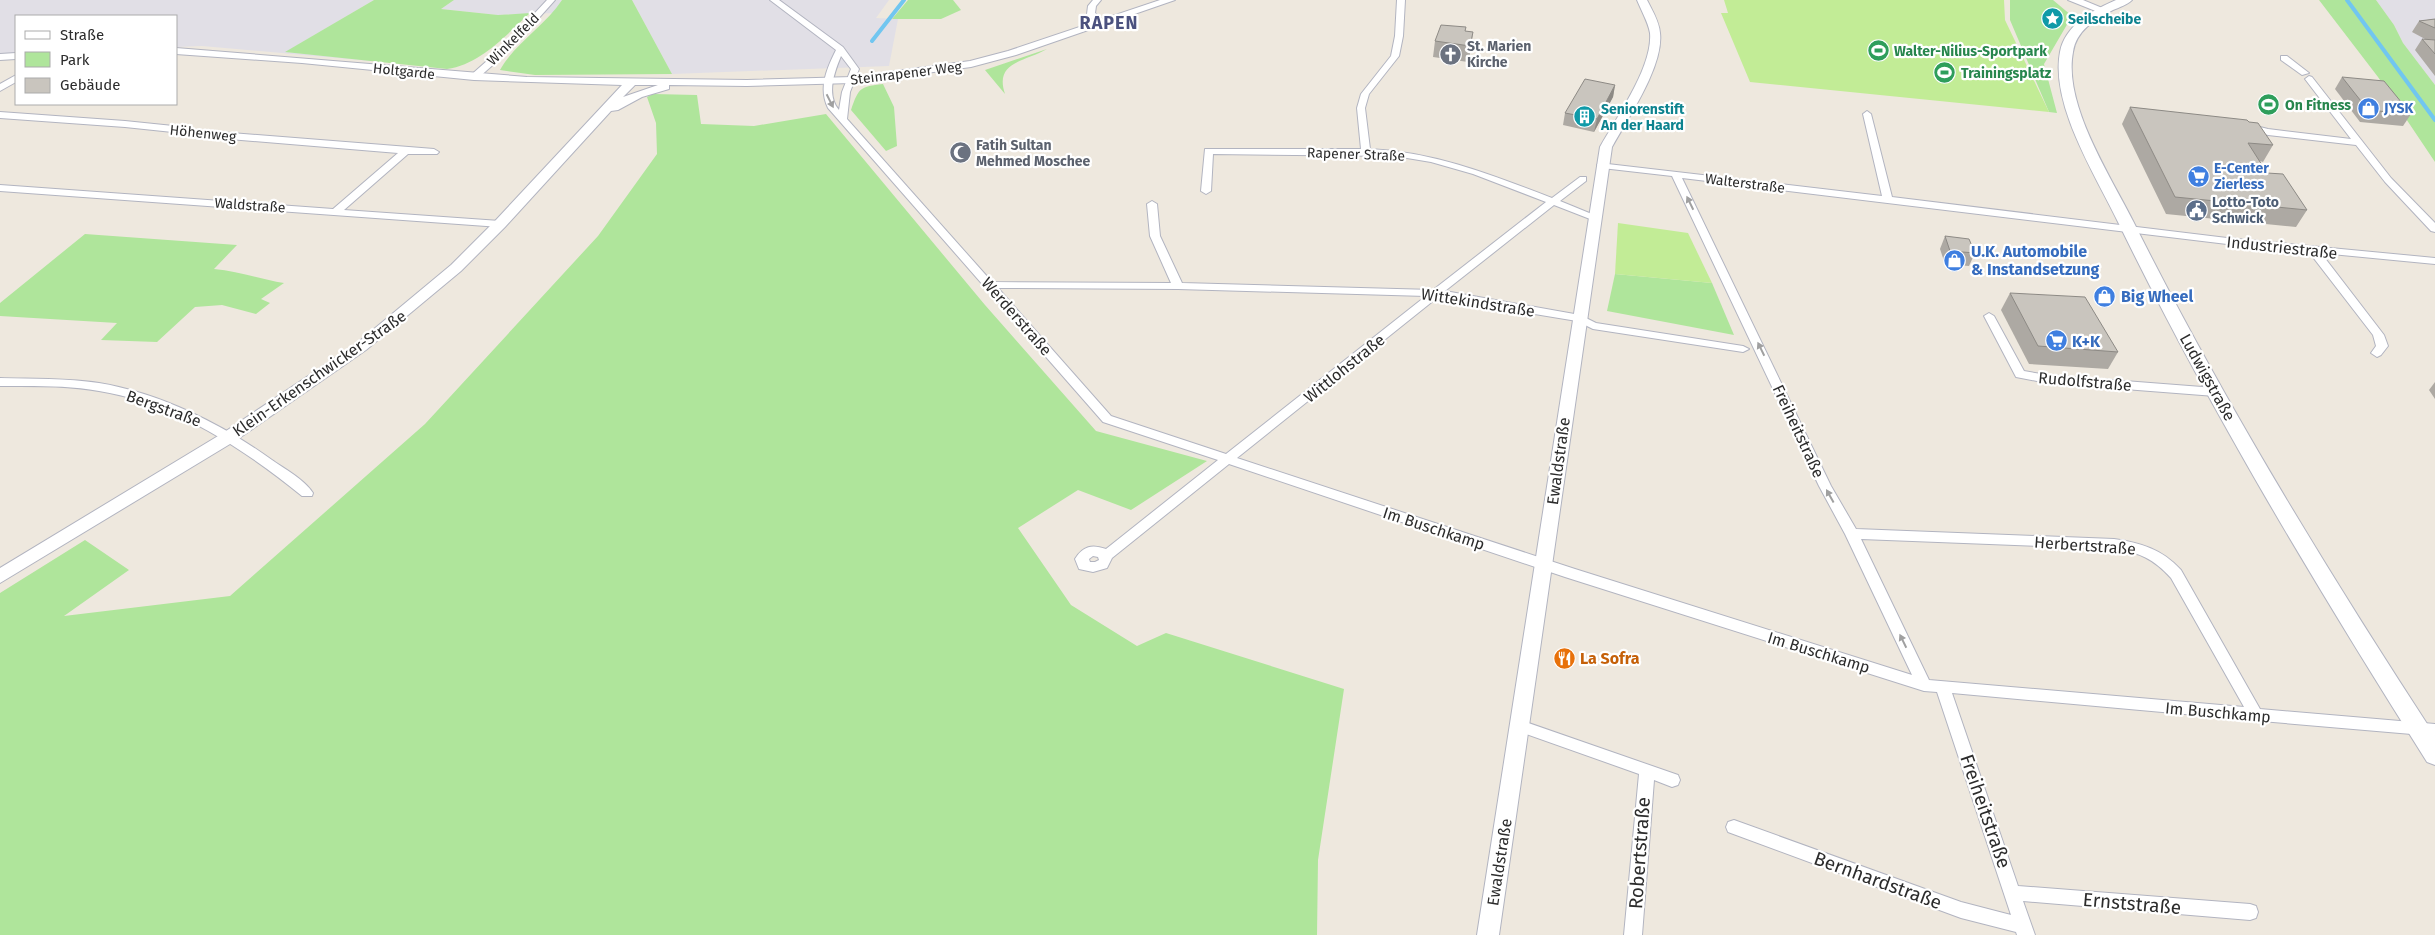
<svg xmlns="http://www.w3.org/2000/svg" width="2435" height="935" viewBox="0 0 2435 935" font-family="'Fira Sans',sans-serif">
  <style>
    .industrial { fill: #e1dfe6 }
    .green { fill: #afe59b }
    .pitch { fill: #c2ec96 }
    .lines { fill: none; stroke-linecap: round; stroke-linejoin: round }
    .stream { stroke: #71c6f0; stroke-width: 4 }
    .minor-casing { stroke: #b2b4c0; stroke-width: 2 }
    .tertiary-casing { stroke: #b2b4c0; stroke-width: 2 }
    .secondary-casing { stroke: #b2b4c0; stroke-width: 2 }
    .minor { fill: #fff; fill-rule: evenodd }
    .tertiary { fill: #fff; fill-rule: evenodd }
    .secondary { fill: #fff; fill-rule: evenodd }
    .wall { fill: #ada9a3 }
    .shaded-wall { fill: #8d8a85 }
    .building { fill: #c9c5be; stroke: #8d8a85 }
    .oneway { fill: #a0a0a0 }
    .labels { text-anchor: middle; stroke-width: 4.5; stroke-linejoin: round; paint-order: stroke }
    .far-culture-label { font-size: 14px; font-weight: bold; fill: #0d838f; stroke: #fff; text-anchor: start }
    .far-street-label { font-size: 14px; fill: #2c2c2c; stroke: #fff }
    .far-worship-label { font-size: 14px; font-weight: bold; fill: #5b616d; stroke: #fff; text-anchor: start }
    .far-leisure-label { font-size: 14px; font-weight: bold; fill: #27864d; stroke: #fff; text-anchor: start }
    .far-shop-label { font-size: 14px; font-weight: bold; fill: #366cbe; stroke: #fff; text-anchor: start }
    .far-service-label { font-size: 14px; font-weight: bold; fill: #4e5e75; stroke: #fff; text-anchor: start }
    .street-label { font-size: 16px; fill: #2c2c2c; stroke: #fff }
    .shop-label { font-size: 16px; font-weight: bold; fill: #366cbe; stroke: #fff; text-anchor: start }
    .food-label { font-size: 16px; font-weight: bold; fill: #c56008; stroke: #fff; text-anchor: start }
    .far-district-label { font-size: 18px; font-weight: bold; letter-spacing: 1px; fill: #4b517e; stroke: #fff }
    .near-street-label { font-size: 19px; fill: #2c2c2c; stroke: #fff }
  </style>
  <rect width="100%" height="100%" fill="#eee8de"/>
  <g class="industrial">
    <path d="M 0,0 L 374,0 L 286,52 L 394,63 L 202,46 L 176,47 L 176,16 L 16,16 L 16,56 L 0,57 Z"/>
    <path d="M 454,0 L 562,0 L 554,13 L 498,15 L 441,9 Z"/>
    <path d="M 632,0 L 889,0 L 876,18 L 898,19 L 889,66 L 672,74 Z"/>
    <path d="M 2376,0 L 2435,0 L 2435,85 L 2403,43 L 2394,25 Z"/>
  </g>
  <g class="green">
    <path d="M 374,0 L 454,0 L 441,9 L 498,15 L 530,13 C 506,35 481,64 447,69 L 285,52 Z"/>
    <path d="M 562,0 L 632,0 L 672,74 L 535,75 L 500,70 C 515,43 545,26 562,0 Z"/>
    <path d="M 908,0 L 953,0 L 961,10 L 941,19 L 892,19 Z"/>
    <path d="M 2010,0 L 2053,0 L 2072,16 L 2044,64 L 2057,113 L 2049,112 L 2010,20 Z"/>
    <path d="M 2319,0 L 2376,0 L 2394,25 L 2403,43 L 2435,85 L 2435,162 L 2378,77 Z"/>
    <path d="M 1047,49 C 1025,62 994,61 1005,94 L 985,70 Z"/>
    <path d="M 883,84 L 894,107 L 897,146 L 886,151 L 851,110 C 859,87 860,87 883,84 Z"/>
    <path d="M 653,94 L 697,95 L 701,124 L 754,126 L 826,114 L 985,305 L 1096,431 L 1207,461 L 1131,510 L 1078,490 L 1018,528 L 1071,605 L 1137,646 L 1166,633 L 1344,689 L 1318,860 L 1317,935 L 0,935 L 0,593 L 85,540 L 129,570 L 64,616 L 230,596 L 425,424 L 598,236 L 657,154 L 656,123 L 647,97 Z"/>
    <path d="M 85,234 L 237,245 L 214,269 C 238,271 260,279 284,283 L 261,299 L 270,303 L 256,314 L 222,305 L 195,307 L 157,342 L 101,340 L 117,323 L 0,316 L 0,303 Z"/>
    <path d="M 1615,274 L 1712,283 L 1734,335 L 1607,311 Z"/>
  </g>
  <g class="pitch">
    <path d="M 1724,0 L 2004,0 L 2005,20 L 2049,112 L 1750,82 L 1721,13 L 1728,13 Z"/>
    <path d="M 1618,223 L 1688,233 L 1712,283 L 1615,274 Z"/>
  </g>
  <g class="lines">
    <g class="stream">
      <path d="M 2347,0 L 2435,120"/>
      <path d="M 872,41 L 904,0"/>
    </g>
    <defs>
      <g id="minor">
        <path d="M 547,0 L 555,0 L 512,48 L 477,79 L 471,79 L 471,75 L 506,44 Z"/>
        <path d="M 770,0 L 779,0 L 843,47 L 859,69 L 850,92 L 847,119 L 992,282 L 1171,283 L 1150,236 L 1147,204 L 1152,201 L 1157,204 L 1160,236 L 1182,283 L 1433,290 L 1546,202 L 1473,174 L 1431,162 L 1395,156 L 1213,154 L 1211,191 L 1206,194 L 1201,191 L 1205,149 L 1361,149 L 1357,108 L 1361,94 L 1391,56 L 1395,36 L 1397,0 L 1405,0 L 1403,36 L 1399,56 L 1369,94 L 1365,108 L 1370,149 C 1435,152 1492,175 1552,198 L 1580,177 L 1586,177 L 1586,181 L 1560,201 L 1599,217 L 1594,220 L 1590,219 L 1554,205 L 1445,291 L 1580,315 L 1596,323 L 1743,346 L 1749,349 L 1743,352 L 1593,329 L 1577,321 L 1449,300 L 1438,297 L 1237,458 L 1575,569 L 1912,675 L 1845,534 L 1819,486 L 1672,176 L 1602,168 L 1597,165 L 1599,163 L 1882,196 L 1863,114 L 1867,111 L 1871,114 L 1892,197 L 2227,238 L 2435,258 L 2435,264 L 2321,253 L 2384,335 L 2388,346 L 2381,355 L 2377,357 L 2371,353 L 2376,346 L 2373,335 L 2309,252 L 2227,244 L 1682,178 L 1831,486 L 1856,529 L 2114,539 C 2141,543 2162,549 2181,570 L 2260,709 L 2435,724 L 2435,736 L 2261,721 L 2257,722 L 2251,720 L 1952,693 L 2018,886 L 2250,904 L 2256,906 L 2258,912 L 2256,918 L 2250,920 L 2023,901 L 2035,935 L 2017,935 L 2016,932 L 1961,918 L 1728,832 L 1726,827 L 1728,822 L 1734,820 L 1961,902 L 2011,915 L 1937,692 L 1924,691 L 1565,577 L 1229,464 L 1112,558 L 1107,568 L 1093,572 L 1079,569 L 1075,559 C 1083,546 1092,544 1106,549 L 1218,460 L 1103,422 L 828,108 C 818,88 827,68 836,50 ZM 841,56 L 851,69 L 842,92 L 839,110 C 826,95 834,73 841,56 ZM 998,288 L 1178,289 L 1426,296 L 1226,454 L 1111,416 ZM 1861,539 L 2114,549 C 2139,552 2154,559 2171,578 L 2244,707 L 1929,680 ZM 1093,556 L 1098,557 L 1099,560 L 1095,562 L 1090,562 L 1089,559 Z"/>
        <path d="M 1093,0 L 1101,0 L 1096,6 L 1095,13 L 1104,21 L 1104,25 L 1098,25 L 1087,14 L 1088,6 Z"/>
        <path d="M 2281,56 L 2287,56 L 2309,73 L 2302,75 L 2281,60 Z"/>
        <path d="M 16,75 L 16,82 L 0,91 L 0,84 Z"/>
        <path d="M 2309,76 L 2312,77 L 2391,178 L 2435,223 L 2435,232 L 2431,231 L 2385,182 L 2356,145 L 2268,135 L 2245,129 L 2245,125 L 2248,124 L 2268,129 L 2351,139 L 2305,79 Z"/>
        <path d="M 0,112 L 125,121 L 183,127 L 194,130 L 434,149 L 439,152 L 437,154 L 408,154 L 344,210 L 500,221 L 505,224 L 500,227 L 0,191 L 0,185 L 333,209 L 398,153 L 193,136 L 182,133 L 125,127 L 0,118 Z"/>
        <path d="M 1989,313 L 1994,316 L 2024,371 L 2047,375 L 2215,388 L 2221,392 L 2215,396 L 2047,383 L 2016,377 L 1984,316 Z"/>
        <path d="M 0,378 C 33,379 66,378 99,383 C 160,393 222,424 272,460 C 285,469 305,480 313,493 L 312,496 L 302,496 C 244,449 175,403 99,391 C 66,385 33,386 0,386 Z"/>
        <path d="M 1520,720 L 1678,775 L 1680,780 L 1678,785 L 1672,787 L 1654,780 L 1642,935 L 1624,935 L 1639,774 L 1515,730 L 1512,726 L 1515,722 Z"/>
      </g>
      <g id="tertiary">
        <path d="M 1160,0 L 1175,0 L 1016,55 L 971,67 L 852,83 L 747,86 L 669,85 L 669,89 L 642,97 L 618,110 L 611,111 L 505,227 L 461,271 L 366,350 L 235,441 L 0,583 L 0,568 L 223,433 L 356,344 L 451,265 L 495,221 L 622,85 L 474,80 L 302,63 L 176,54 L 176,48 L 527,77 L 747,80 L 852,77 L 970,61 L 1008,51 ZM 635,85 L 658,85 L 623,97 Z"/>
        <path d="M 1637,0 L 1647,0 C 1652,10 1659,21 1660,33 C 1664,66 1628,118 1612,147 L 1499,935 L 1477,935 L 1600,147 C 1616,118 1653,67 1650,33 C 1648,22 1641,10 1637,0 Z"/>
        <path d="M 2068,0 L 2083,0 L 2107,10 L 2102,13 L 2098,12 Z"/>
        <path d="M 16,53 L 16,59 L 0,60 L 0,54 Z"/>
      </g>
      <path id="secondary" d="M 2116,0 L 2132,0 C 2127,5 2120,7 2113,10 C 2095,19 2076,31 2073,52 C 2063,104 2110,175 2133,221 C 2222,399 2326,569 2435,736 L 2435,765 L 2427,762 C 2316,586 2209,409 2118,222 C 2096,176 2050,105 2060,52 C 2065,25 2093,10 2116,0 Z"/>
    </defs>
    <use href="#minor" class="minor-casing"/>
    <use href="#tertiary" class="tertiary-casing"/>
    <use href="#secondary" class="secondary-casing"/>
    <use href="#minor" class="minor"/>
    <use href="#tertiary" class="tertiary"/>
    <use href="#secondary" class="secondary"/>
  </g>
  <g class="wall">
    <path d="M 2435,19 L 2435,76 L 2415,50 L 2422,39 L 2425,39 L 2412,32 L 2419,21 Z"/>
    <path d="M 1465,31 L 1471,47 L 1468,62 L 1433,57 L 1435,41 Z"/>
    <path d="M 2342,77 L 2411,114 L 2403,126 L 2360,122 L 2335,89 Z"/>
    <path d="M 1615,85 L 1613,97 L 1594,132 L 1563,125 L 1565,113 Z"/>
    <path d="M 2130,107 L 2249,122 L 2273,145 L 2263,162 L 2260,161 L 2267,173 L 2307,210 L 2296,227 L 2166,214 L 2122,124 Z"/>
    <path d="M 1945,236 L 1975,253 L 1969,266 L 1945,264 L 1940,249 Z"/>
    <path d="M 2010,293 L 2118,352 L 2108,369 L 2029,364 L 2001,310 Z"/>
    <path d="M 2435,382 L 2435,399 L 2429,390 Z"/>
  </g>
  <g class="shaded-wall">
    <path d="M 1473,32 L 1471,47 L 1468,62 L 1470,46 Z"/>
    <path d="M 1615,85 L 1613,97 L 1594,132 L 1597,119 Z"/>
  </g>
  <g class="building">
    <path d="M 2435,19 L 2435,28 L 2419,21 Z"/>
    <path d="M 1441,25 L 1466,27 L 1465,31 L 1473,32 L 1470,46 L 1435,41 Z"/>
    <path d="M 2422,39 L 2435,40 L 2435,54 Z"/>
    <path d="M 2342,77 L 2384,81 L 2411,114 L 2368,110 Z"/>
    <path d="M 1585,79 L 1615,85 L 1597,119 L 1565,113 Z"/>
    <path d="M 2130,107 L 2247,120 L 2249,122 L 2258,123 L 2273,145 L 2248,143 L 2267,173 L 2283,174 L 2307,210 L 2175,197 Z"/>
    <path d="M 1945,236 L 1969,239 L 1975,253 L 1950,251 Z"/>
    <path d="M 2010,293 L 2085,297 L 2118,352 L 2038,346 Z"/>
  </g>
  <defs><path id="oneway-solid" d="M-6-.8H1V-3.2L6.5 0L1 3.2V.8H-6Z" transform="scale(1.25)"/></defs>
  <g class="oneway">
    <use href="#oneway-solid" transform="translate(830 101) rotate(63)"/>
    <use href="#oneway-solid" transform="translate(1690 203) rotate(-116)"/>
    <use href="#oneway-solid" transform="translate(1761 349) rotate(-116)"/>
    <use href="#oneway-solid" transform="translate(1830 496) rotate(-119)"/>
    <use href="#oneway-solid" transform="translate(1903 641) rotate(-116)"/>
  </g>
  <defs>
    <symbol id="sight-disc" viewBox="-11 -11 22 22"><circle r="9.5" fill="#0f9aa8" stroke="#fff"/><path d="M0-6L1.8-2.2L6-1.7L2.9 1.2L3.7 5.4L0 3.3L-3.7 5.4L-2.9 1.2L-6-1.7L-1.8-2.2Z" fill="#fff"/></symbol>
    <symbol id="stadium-disc" viewBox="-11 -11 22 22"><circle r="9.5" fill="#2e9e5b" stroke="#fff"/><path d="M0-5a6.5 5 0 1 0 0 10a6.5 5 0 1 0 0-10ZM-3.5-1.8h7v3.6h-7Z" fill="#fff"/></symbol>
    <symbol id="church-disc" viewBox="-11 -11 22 22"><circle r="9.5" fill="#6b7280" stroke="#fff"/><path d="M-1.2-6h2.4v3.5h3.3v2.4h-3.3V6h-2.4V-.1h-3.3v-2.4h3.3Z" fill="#fff"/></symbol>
    <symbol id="shop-disc" viewBox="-11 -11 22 22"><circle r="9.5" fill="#3f7fe0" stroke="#fff"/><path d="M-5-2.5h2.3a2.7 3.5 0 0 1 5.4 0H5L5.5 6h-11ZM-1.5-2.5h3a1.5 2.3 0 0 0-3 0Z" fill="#fff"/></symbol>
    <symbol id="building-disc" viewBox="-11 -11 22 22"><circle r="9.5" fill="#0f9aa8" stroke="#fff"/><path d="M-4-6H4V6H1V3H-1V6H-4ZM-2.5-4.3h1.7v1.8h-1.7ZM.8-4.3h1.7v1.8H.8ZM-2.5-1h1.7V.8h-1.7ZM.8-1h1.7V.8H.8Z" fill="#fff"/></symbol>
    <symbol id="mosque-disc" viewBox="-11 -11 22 22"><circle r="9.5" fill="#6b7280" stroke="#fff"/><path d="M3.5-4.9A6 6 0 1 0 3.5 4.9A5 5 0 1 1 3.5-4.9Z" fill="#fff"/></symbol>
    <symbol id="supermarket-disc" viewBox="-11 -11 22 22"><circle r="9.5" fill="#3f7fe0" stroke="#fff"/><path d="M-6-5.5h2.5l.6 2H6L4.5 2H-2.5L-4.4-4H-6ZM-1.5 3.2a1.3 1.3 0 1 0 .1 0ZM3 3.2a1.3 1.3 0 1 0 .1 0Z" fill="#fff"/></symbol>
    <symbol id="civic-disc" viewBox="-11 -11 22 22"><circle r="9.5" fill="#5c6f8a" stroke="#fff"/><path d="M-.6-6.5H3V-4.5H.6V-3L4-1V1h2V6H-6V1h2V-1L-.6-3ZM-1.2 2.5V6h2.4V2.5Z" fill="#fff"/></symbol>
    <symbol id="restaurant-disc" viewBox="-11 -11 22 22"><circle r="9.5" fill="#e8710a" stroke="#fff"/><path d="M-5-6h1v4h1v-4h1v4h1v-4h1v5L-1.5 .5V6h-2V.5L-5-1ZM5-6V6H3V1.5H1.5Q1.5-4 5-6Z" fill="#fff"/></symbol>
  </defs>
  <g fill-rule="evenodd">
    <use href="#sight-disc" x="2040" y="6" width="25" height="25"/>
    <use href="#stadium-disc" x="1866" y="38" width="25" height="25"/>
    <use href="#church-disc" x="1438" y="42" width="25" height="25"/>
    <use href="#stadium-disc" x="1932" y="60" width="25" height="25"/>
    <use href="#stadium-disc" x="2256" y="92" width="25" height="25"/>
    <use href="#shop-disc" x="2356" y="96" width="25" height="25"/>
    <use href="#building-disc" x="1572" y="104" width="25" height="25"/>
    <use href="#mosque-disc" x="948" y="140" width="25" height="25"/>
    <use href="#supermarket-disc" x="2186" y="164" width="25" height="25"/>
    <use href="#civic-disc" x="2184" y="198" width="25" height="25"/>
    <use href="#shop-disc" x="1942" y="248" width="25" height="25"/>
    <use href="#shop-disc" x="2092" y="284" width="25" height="25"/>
    <use href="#supermarket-disc" x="2044" y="328" width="25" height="25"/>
    <use href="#restaurant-disc" x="1552" y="646" width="25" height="25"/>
  </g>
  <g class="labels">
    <g class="far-culture-label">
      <text x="2068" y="24">Seilscheibe</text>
      <text x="1601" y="114">Seniorenstift<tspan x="1601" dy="16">An der Haard</tspan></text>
    </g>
    <g class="far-street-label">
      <text transform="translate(513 39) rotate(-45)" y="5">Winkelfeld</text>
      <text transform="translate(404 71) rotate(6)" y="5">Holtgarde</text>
      <text transform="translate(906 73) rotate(-7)" y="5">Steinrapener Weg</text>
      <text transform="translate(203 133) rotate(6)" y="5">Höhenweg</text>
      <text transform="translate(1356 154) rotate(2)" y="5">Rapener Straße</text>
      <text transform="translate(1745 183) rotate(7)" y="5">Walterstraße</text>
      <text transform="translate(250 205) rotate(4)" y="5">Waldstraße</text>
    </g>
    <g class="far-worship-label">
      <text x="1467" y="51">St. Marien<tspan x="1467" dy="16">Kirche</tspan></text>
      <text x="976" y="150">Fatih Sultan<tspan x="976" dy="16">Mehmed Moschee</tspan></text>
    </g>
    <g class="far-leisure-label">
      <text x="1894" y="56">Walter-Nilius-Sportpark</text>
      <text x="1961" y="78">Trainingsplatz</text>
      <text x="2285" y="110">On Fitness</text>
    </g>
    <g class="far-shop-label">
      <text x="2384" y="113">JYSK</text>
      <text x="2214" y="173">E-Center<tspan x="2214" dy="16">Zierless</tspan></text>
    </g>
    <g class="far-service-label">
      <text x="2212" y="207">Lotto-Toto<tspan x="2212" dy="16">Schwick</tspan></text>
    </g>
    <g class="street-label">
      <text transform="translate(2282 247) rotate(6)" y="6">Industriestraße</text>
      <text transform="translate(1478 302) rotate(9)" y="6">Wittekindstraße</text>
      <text transform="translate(1017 316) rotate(49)" y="6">Werderstraße</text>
      <text transform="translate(1344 368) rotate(-39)" y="6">Wittlohstraße</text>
      <text transform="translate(319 373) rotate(-35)" y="6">Klein-Erkenschwicker-Straße</text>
      <text transform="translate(2208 377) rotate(61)" y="6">Ludwigstraße</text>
      <text transform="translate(2085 381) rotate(5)" y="6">Rudolfstraße</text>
      <text transform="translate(164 408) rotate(20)" y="6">Bergstraße</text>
      <text transform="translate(1799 431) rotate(65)" y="6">Freiheitstraße</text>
      <text transform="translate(1558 461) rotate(-82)" y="6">Ewaldstraße</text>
      <text transform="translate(1434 528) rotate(18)" y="6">Im Buschkamp</text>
      <text transform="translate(2085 545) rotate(4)" y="6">Herbertstraße</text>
      <text transform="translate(1819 652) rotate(17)" y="6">Im Buschkamp</text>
      <text transform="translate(2218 712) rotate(5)" y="6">Im Buschkamp</text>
      <text transform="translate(1499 862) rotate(-81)" y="6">Ewaldstraße</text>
    </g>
    <g class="shop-label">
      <text x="1971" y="257">U.K. Automobile<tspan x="1971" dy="18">&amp; Instandsetzung</tspan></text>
      <text x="2121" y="302">Big Wheel</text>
      <text x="2072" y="347">K+K</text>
    </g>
    <g class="food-label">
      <text x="1580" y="664">La Sofra</text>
    </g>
    <g class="far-district-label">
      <text x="1109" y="29">RAPEN</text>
    </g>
    <g class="near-street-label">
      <text transform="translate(1986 811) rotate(71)" y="7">Freiheitstraße</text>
      <text transform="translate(1639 853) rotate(-86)" y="7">Robertstraße</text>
      <text transform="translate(1878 880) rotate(20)" y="7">Bernhardstraße</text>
      <text transform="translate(2132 903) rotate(5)" y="7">Ernststraße</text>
    </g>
  </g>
  <rect x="15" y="15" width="162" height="90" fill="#ffffff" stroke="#ababab"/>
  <rect x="25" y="31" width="25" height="8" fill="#ffffff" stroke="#ababab"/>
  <text x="60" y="40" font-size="15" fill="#2c2c2c">Straße</text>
  <rect x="25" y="52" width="25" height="15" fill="#afe59b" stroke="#ababab"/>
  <text x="60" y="65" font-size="15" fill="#2c2c2c">Park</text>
  <rect x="25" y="78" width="25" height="15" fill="#c9c5be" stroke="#ababab"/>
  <text x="60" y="90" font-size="15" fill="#2c2c2c">Gebäude</text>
</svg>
